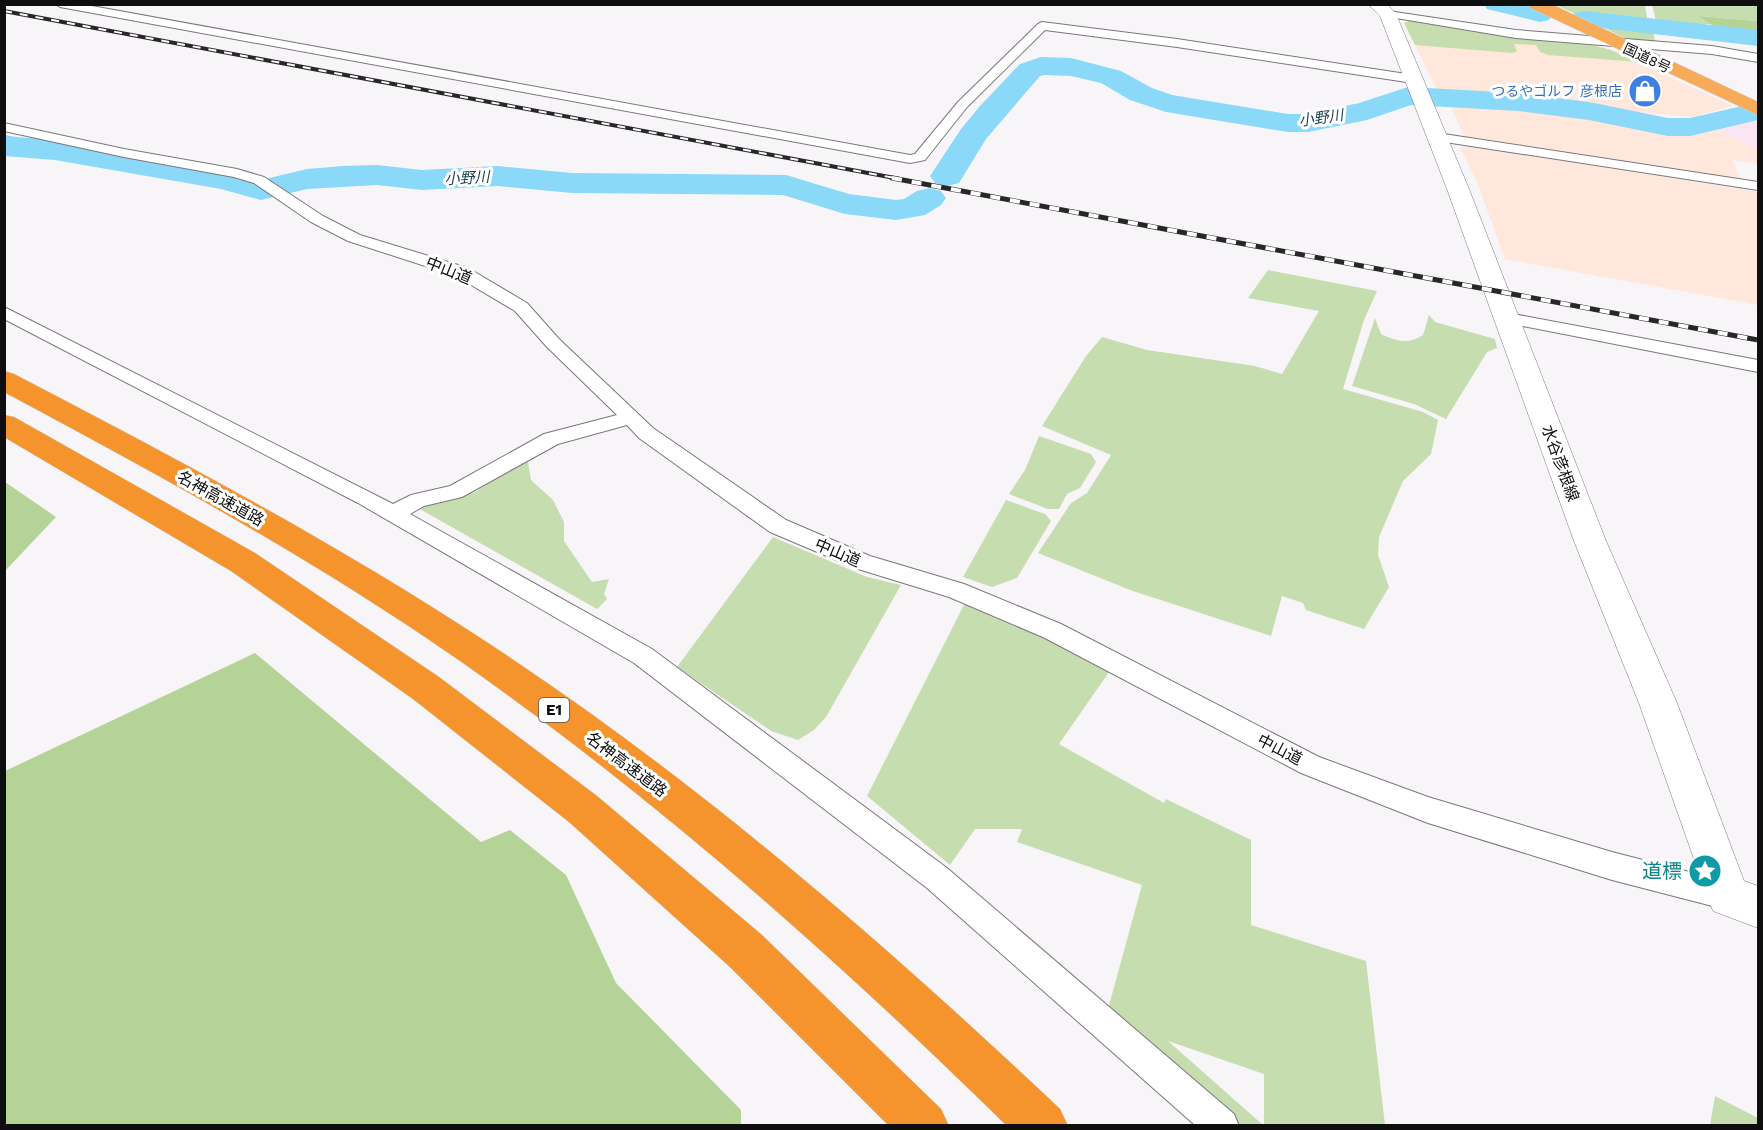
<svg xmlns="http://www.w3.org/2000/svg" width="1763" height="1130" viewBox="0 0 1763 1130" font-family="'Work Sans','Noto Sans JP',sans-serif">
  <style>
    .commercial { fill: #fae5f4 }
    .industrial { fill: #ffe7dc }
    .green { fill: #c6ddaf; fill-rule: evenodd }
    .forest { fill: #b5d396 }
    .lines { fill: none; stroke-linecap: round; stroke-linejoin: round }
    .stream { stroke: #8ad9f8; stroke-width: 4.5 }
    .river { fill: #8ad9f8; fill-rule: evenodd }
    .minor-casing { stroke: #7a777b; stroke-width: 2 }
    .secondary-casing { stroke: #7a777b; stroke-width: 1 }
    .trunk-casing { stroke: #d4d4d4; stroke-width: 1 }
    .motorway-casing { stroke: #d4d4d4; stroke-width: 1 }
    .minor { fill: #fff; fill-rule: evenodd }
    .secondary { fill: #fff; fill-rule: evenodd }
    .trunk { fill: #f7aa57; fill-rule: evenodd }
    .motorway { fill: #f5942d; fill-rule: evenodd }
    .rail-far1-casing { stroke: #282728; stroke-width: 4 }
    .rail-casing { stroke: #282728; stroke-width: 5 }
    .rail-far1 { stroke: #fff; stroke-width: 2; stroke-dasharray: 8; stroke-linecap: butt }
    .rail { stroke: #fff; stroke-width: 4; stroke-dasharray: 10; stroke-linecap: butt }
    .labels { text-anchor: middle; stroke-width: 6; stroke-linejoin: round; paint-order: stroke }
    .far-street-label { font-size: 14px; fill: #0f0e0f; stroke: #fff }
    .far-shop-label { font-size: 14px; fill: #366cbe; stroke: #fff; text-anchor: end }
    .far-water-label { font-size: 15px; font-style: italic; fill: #1f4351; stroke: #fff }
    .shield { fill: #fff; stroke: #575657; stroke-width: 1.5 }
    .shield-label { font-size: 15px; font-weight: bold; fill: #0f0e0f }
    .street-label { font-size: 16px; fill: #0f0e0f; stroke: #fff }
    .near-culture-label { font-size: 20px; fill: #0d838f; stroke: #fff; text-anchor: end }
  </style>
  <rect width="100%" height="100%" fill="#f8f5f9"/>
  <path class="commercial" d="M 1753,120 L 1758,122 L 1758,149 L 1716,129 Z"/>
  <g class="industrial">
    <path d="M 1409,21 L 1511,38 L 1592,45 L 1611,50 L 1733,106 L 1692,117 L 1627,111 L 1521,96 L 1437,90 L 1404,23 Z"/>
    <path d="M 1449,103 L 1555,113 L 1672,133 L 1694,133 L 1716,129 L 1758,149 L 1758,164 L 1733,160 L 1740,179 L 1464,136 Z"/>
    <path d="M 1469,146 L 1758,192 L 1758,305 L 1505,259 L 1477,182 L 1460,148 Z"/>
  </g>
  <g class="green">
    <path d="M 1556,5 L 1645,5 L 1648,24 L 1580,16 Z"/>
    <path d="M 1652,5 L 1758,5 L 1758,21 L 1701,16 L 1711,24 L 1694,24 L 1699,30 L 1657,25 Z"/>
    <path d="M 1409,21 L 1511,38 L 1592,45 L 1611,50 L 1639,62 L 1548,55 L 1540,52 L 1536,45 L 1514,44 L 1517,51 L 1512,53 L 1415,45 L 1404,23 Z"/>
    <path d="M 1597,21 L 1652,28 L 1655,41 L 1629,40 L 1594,23 L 1599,23 Z"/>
    <path d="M 1268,270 L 1377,291 L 1364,320 L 1343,389 L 1423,412 L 1438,420 L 1431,454 L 1403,481 L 1379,537 L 1378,555 L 1389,587 L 1364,629 L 1306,610 L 1303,603 L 1282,596 L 1271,636 L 1130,590 L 1038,553 L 1071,503 L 1087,493 L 1111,455 L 1042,426 L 1086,356 L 1102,337 L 1147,350 L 1255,366 L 1282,374 L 1319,311 L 1248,298 Z"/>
    <path d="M 1429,315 L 1435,322 L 1495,339 L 1497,348 L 1487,352 L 1446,419 L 1414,404 L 1352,386 L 1375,318 L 1381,334 C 1396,341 1408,345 1423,335 Z"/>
    <path d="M 1039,436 L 1091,454 L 1096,462 L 1080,488 L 1067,494 L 1059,509 L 1048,509 L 1009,494 L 1025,470 Z"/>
    <path d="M 525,459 L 528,462 L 531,480 L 553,500 L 564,522 L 564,541 L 592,582 L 609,579 L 604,594 L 607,599 L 597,609 L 418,508 L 453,500 L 477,491 Z"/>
    <path d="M 1006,500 L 1045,514 L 1051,521 L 1017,578 L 992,587 L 963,577 Z"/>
    <path d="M 773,537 L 867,577 L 901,585 L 826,717 L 814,730 L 798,740 L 771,731 L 677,667 Z"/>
    <path d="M 965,603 L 1036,633 L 1109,672 L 1059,744 L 1164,803 L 1166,799 L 1251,840 L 1251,925 L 1366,961 L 1385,1125 L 1238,1125 L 1108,1009 L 1142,885 L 1017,842 L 1022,829 L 975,829 L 950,865 L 867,796 ZM 1168,1041 L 1264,1074 L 1264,1125 L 1263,1125 Z"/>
    <path d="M 1715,1096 L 1758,1118 L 1758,1125 L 1710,1125 Z"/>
  </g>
  <g class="forest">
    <path d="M 1699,16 L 1758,21 L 1758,35 L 1719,30 Z"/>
    <path d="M 5,482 L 56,517 L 5,571 Z"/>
    <path d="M 255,653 L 481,842 L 510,830 L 566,875 L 616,983 L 741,1110 L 741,1125 L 5,1125 L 5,771 Z"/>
  </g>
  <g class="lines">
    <path class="stream" d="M 4,137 L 55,150"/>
    <g class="river">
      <path d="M 1484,4 L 1533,4 L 1549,8 L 1553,14 L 1549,20 L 1540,22 L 1487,9 Z"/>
      <path d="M 1584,11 L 1758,30 L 1758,46 L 1575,25 L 1571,19 L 1575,13 Z"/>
      <path d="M 1041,57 L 1071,58 L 1121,71 L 1152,88 L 1172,95 L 1288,114 L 1308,114 L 1359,103 L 1408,87 L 1519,93 L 1589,102 L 1668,118 L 1690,118 L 1751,104 L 1758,106 L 1758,120 L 1690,136 L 1668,136 L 1589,120 L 1519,111 L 1411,105 L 1367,120 L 1308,132 L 1288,132 L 1166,112 L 1130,100 L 1101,83 L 1071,76 L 1044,75 L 1040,76 L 986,139 L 959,183 L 947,186 L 935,183 L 930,176 L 961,129 L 980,106 L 1020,64 Z"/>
      <path d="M 4,136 L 55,140 L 224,170 L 261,180 L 307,169 L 343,166 L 377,165 L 422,170 L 498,166 L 572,173 L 786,175 L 849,194 L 896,200 L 904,199 L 917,191 L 929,188 L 941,191 L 946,198 L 941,205 L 925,215 L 896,220 L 845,214 L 783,195 L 572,193 L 498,186 L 422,190 L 377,185 L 307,189 L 261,200 L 221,189 L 55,160 L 4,156 Z"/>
    </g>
    <defs>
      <g id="minor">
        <path d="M 55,4 L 81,4 L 910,155 L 915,154 L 958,102 L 1038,24 L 1042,22 L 1177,39 L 1413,75 L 1419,79 L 1413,83 L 1177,47 L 1045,30 L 967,107 L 925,160 L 910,163 L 60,7 Z"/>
        <path d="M 1388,11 L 1516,30 L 1712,46 L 1758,54 L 1758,62 L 1712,54 L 1516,38 L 1384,16 L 1382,14 Z"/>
        <path d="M 4,123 L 124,149 L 237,169 L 264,177 L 323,216 L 360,235 L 468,268 L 527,303 L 559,339 L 653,428 L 786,520 L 870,556 L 964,584 L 1061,624 L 1319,757 L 1428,797 L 1612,852 L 1728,882 L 1738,886 L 1743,896 L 1738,906 L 1728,910 L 1612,880 L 1428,823 L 1301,773 L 1045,638 L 949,597 L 855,568 L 770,532 L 639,438 L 627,425 L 558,444 L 462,497 L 424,506 L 410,514 L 652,649 L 947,868 L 1234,1114 L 1239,1126 L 1196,1126 L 927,888 L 634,663 L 358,503 L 4,319 L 4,307 L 393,504 L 411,495 L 450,486 L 544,434 L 617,415 L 547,347 L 515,311 L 456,276 L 348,241 L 311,222 L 254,183 L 234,177 L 124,157 L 4,131 Z"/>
        <path d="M 1437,133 L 1758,182 L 1758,190 L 1432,140 L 1430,137 Z"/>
        <path d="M 1508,313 L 1758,360 L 1758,372 L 1502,322 L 1499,318 L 1502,314 Z"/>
      </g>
      <path id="secondary" d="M 1368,4 L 1387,4 L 1396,14 L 1469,189 L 1606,541 L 1677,703 L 1744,881 L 1758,886 L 1758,928 L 1713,911 L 1707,896 L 1639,703 L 1574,541 L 1447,189 L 1380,16 Z"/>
      <path id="trunk" d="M 1529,4 L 1551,4 L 1758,102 L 1758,115 L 1531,8 Z"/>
      <g id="motorway">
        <path d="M 4,371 L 14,374 C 174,457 334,542 485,641 C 693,777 880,939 1060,1109 L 1068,1126 L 1007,1126 C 837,959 658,800 463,663 C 317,561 161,476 4,392 Z"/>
        <path d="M 4,415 L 14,417 L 255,553 L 439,677 L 597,796 L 762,935 L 941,1109 L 949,1126 L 889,1126 L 730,967 L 569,822 L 413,699 L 231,571 L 4,437 Z"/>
      </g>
    </defs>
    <use href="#minor" class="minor-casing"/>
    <use href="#secondary" class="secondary-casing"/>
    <use href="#trunk" class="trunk-casing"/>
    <use href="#motorway" class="motorway-casing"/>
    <use href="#minor" class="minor"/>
    <use href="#secondary" class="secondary"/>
    <use href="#trunk" class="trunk"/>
    <use href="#motorway" class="motorway"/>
    <defs>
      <path id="rail-far1" d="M 4,11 L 900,179"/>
      <path id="rail" d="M 892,178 L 1758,340"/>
    </defs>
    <use href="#rail-far1" class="rail-far1-casing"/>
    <use href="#rail" class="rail-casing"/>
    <use href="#rail-far1" class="rail-far1"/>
    <use href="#rail" class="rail"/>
  </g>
  <defs>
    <symbol id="shop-disc" viewBox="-11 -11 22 22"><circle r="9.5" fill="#3f7fe0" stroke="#fff"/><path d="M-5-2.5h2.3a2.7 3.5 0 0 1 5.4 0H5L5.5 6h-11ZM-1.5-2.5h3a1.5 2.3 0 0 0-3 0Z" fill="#fff"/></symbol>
    <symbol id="sight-disc" viewBox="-11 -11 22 22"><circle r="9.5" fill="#0f9aa8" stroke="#fff"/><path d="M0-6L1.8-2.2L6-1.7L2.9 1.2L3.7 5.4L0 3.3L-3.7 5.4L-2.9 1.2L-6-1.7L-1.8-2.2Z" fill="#fff"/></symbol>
  </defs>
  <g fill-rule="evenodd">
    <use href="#shop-disc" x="1626" y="72" width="38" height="38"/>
    <use href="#sight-disc" x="1686" y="852" width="38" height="38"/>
  </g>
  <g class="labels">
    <g class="far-street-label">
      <text transform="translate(1647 58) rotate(25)" y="5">国道8号</text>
    </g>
    <g class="far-shop-label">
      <text x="1622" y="96">つるやゴルフ 彦根店</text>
    </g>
    <g class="far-water-label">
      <text transform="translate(1321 118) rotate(-8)" y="5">小野川</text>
      <text transform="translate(467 178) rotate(-3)" y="5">小野川</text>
    </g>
    <rect class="shield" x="539" y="698" width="30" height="24" rx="4.5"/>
    <g class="shield-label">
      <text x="554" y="715">E1</text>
    </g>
    <g class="street-label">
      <text transform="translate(449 270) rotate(22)" y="6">中山道</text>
      <text transform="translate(1561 463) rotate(70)" y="6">水谷彦根線</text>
      <text transform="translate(221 498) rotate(29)" y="6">名神高速道路</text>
      <text transform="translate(838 552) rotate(23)" y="6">中山道</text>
      <text transform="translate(1280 749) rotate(27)" y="6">中山道</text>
      <text transform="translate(627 764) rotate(37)" y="6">名神高速道路</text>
    </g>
    <g class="near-culture-label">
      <text x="1682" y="878">道標</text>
    </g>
  </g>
  <rect width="1763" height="1130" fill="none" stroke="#0f0e0f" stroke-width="12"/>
</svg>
